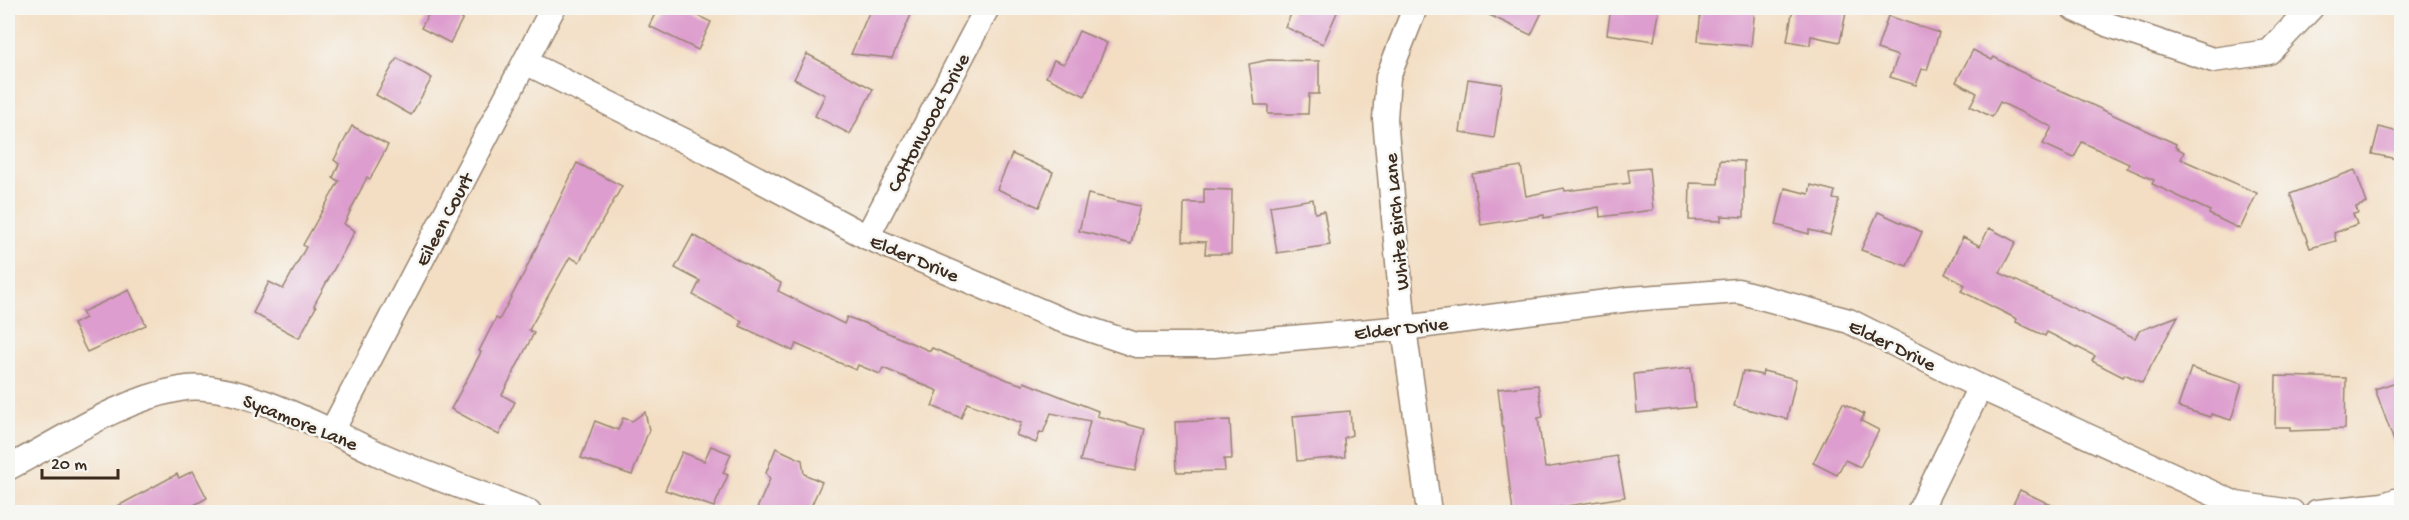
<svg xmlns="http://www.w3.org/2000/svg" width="2409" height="520" viewBox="0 0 2409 520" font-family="'Gochi Hand',sans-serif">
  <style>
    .building { fill: #dd9dce }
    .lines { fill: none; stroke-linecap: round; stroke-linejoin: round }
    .street-casing { stroke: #978470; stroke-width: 27 }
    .street { stroke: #fff; stroke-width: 24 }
    .labels { text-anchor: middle; stroke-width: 5; stroke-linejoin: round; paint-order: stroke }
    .street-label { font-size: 20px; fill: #3b2a1e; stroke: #f6f6f2 }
  </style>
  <rect width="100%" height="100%" fill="#f6f6f2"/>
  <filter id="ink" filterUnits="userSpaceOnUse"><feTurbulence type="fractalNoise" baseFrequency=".0167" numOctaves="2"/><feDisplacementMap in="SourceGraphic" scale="12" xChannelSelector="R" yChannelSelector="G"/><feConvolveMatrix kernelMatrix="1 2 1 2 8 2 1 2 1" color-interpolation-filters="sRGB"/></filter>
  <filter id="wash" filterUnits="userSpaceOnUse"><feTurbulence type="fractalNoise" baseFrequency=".008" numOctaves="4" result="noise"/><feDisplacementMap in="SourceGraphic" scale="24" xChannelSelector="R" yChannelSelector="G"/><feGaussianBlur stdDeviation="1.35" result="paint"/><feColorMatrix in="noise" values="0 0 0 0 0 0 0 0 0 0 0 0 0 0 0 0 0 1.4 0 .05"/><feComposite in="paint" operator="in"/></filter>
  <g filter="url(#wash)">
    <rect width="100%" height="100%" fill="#f3dec3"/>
    <g id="blocks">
      <g class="building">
        <path d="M 432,8 L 468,8 L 450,43 L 421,28 Z"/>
        <path d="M 658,8 L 682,8 L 711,22 L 698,50 L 649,26 Z"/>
        <path d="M 871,8 L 914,8 L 892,58 L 851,54 Z"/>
        <path d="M 1294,8 L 1339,8 L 1323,44 L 1285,27 Z"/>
        <path d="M 1475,8 L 1544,8 L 1531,35 Z"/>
        <path d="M 1611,8 L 1660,8 L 1654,41 L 1607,34 Z"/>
        <path d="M 1701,8 L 1755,8 L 1751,46 L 1698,41 Z"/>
        <path d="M 1793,8 L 1847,8 L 1840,42 L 1811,36 L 1810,45 L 1787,41 Z"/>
        <path d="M 1888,16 L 1939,33 L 1927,70 L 1922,69 L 1916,85 L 1890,77 L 1898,56 L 1877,49 Z"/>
        <path d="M 1079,31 L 1107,43 L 1085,96 L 1046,77 L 1054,60 L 1064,64 Z"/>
        <path d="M 1973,50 L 1992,60 L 1994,57 L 2017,70 L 2176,144 L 2175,147 L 2184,152 L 2181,159 L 2257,193 L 2240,229 L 2209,214 L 2210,211 L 2152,184 L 2154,180 L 2127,168 L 2129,164 L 2082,142 L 2074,158 L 2043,144 L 2052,127 L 2000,102 L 1992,117 L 1970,106 L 1977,93 L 1956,82 Z"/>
        <path d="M 807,54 L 873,89 L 850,134 L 815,116 L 825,95 L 794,79 Z"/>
        <path d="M 397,58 L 432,78 L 411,115 L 376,95 Z"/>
        <path d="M 1268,60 L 1319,61 L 1319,94 L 1309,94 L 1308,114 L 1268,114 L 1268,105 L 1255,105 L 1249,64 Z"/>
        <path d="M 1468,79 L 1502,84 L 1494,138 L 1460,132 Z"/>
        <path d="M 352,126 L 388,145 L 370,179 L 367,177 L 344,224 L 355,231 L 314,305 L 316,307 L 299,338 L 253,313 L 269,282 L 283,289 L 306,247 L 303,245 L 339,181 L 333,178 L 339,164 L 334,160 Z"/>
        <path d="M 2379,127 L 2402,133 L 2402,160 L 2372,154 Z"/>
        <path d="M 1012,154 L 1053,172 L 1039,207 L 997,189 Z"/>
        <path d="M 1720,160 L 1744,161 L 1744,217 L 1721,216 L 1721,221 L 1689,220 L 1690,183 L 1718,184 Z"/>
        <path d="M 577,163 L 622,186 L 579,262 L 570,257 L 529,330 L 534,333 L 502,395 L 515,402 L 499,435 L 451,409 L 481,352 L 479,351 L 496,318 L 499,320 L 524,273 Z"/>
        <path d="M 1521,166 L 1526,196 L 1564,188 L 1565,191 L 1630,183 L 1628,170 L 1649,168 L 1653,210 L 1600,217 L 1599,207 L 1544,218 L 1544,215 L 1481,225 L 1472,174 Z"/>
        <path d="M 2355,170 L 2367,203 L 2356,207 L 2358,213 L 2353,214 L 2357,224 L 2334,233 L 2336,241 L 2310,248 L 2290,194 Z"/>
        <path d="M 1811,185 L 1835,191 L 1833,199 L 1839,200 L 1830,235 L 1809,230 L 1809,234 L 1776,225 L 1785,188 L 1809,194 Z"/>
        <path d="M 1204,189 L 1232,190 L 1231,254 L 1205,254 L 1206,242 L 1183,241 L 1184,203 L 1204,203 Z"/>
        <path d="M 1088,194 L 1140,206 L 1131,244 L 1079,231 Z"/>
        <path d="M 1313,199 L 1315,213 L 1324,211 L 1330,245 L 1277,253 L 1270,206 Z"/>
        <path d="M 1878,212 L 1922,232 L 1907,266 L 1861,250 Z"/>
        <path d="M 1989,228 L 2016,242 L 2000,273 L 2135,338 L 2139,331 L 2178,316 L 2142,383 L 2125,374 L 2123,377 L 2092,361 L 2095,356 L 2047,332 L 2045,336 L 2016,322 L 2017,319 L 1961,291 L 1965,285 L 1945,274 L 1963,237 L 1980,246 Z"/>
        <path d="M 693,235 L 781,283 L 778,291 L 844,324 L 847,317 L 867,324 L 930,351 L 932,348 L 1008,380 L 1023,385 L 1024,382 L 1098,411 L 1097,416 L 1145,429 L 1135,471 L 1080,461 L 1090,421 L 1051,413 L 1043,433 L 1040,432 L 1036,443 L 1016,435 L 1021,423 L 967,403 L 961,418 L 932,406 L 938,391 L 883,368 L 880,374 L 858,365 L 856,370 L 796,344 L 793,351 L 740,326 L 742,321 L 693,295 L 700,281 L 675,268 Z"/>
        <path d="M 129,290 L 146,325 L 87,352 L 73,324 L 85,318 L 82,312 Z"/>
        <path d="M 1691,368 L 1695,407 L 1637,413 L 1634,374 Z"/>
        <path d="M 2191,368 L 2242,384 L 2231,420 L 2211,414 L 2210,417 L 2178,407 Z"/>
        <path d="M 1743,371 L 1762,375 L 1763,371 L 1796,379 L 1787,419 L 1734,406 Z"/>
        <path d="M 2276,376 L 2346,378 L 2345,429 L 2290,431 L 2290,427 L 2275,427 Z"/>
        <path d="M 2402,380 L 2402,455 L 2399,455 L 2375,389 Z"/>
        <path d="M 1538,385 L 1543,417 L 1538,418 L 1545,468 L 1617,456 L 1625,497 L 1548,509 L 1548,513 L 1513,513 L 1498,389 Z"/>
        <path d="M 1843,403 L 1864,414 L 1861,421 L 1879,430 L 1860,467 L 1845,460 L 1837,475 L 1813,463 Z"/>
        <path d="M 1350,411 L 1352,435 L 1344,438 L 1345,457 L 1297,461 L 1293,416 Z"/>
        <path d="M 645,412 L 649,430 L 632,475 L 581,458 L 595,421 L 618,430 L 623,418 L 632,421 Z"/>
        <path d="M 1230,420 L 1232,459 L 1224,459 L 1225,471 L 1177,472 L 1175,422 Z"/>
        <path d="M 711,446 L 731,454 L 723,473 L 728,475 L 714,507 L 665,490 L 682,452 L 704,461 Z"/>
        <path d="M 776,448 L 802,460 L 804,474 L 822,482 L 808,513 L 755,513 L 770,479 L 766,473 Z"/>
        <path d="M 193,471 L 207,498 L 180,513 L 105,513 L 177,474 L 179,478 Z"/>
        <path d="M 2020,490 L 2068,513 L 2009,513 Z"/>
      </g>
    </g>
  </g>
  <g filter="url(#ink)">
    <use href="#blocks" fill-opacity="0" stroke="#978470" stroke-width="1.5"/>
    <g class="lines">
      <defs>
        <g id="street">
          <path d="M 1415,8 L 1388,77 L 1385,119 L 1404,328 L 1429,512"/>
          <path d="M 2073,8 L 2109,25 L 2213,60 L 2269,52 L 2311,8"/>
          <path d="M 525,62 L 711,154 L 867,237 L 1059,319 L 1136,345 L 1214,345 L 1404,328 L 1630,299 L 1738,291 L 1849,321 L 1980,387 L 2236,504 L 2292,512"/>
          <path d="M 867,237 L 987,8"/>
          <path d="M 332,431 L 553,8"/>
          <path d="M 8,468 C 62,440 119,400 180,389 C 234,378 331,432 381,455 C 429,476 480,493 529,512"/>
          <path d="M 1919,512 L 1980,387"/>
          <path d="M 2317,512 L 2383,505 L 2402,499"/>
        </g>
      </defs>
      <use href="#street" class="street-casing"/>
      <use href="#street" class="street"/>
    </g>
  </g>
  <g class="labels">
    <g class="street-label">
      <text transform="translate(927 122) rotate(-62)" y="7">Cottonwood Drive</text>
      <text transform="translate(443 219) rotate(-62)" y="7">Eileen Court</text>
      <text transform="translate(1395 222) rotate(-95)" y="7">White Birch Lane</text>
      <text transform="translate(915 257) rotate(23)" y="7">Elder Drive</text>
      <text transform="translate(1401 327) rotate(-6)" y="7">Elder Drive</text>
      <text transform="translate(1893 344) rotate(26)" y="7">Elder Drive</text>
      <text transform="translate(301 421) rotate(22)" y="7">Sycamore Lane</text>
    </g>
  </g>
  <rect width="2409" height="520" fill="none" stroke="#f6f6f2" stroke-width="30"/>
  <path d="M42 469v9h76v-9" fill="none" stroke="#3b2a1e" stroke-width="3"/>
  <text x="51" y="469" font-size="18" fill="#3b2a1e" stroke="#f6f6f2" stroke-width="4.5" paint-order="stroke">20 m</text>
</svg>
